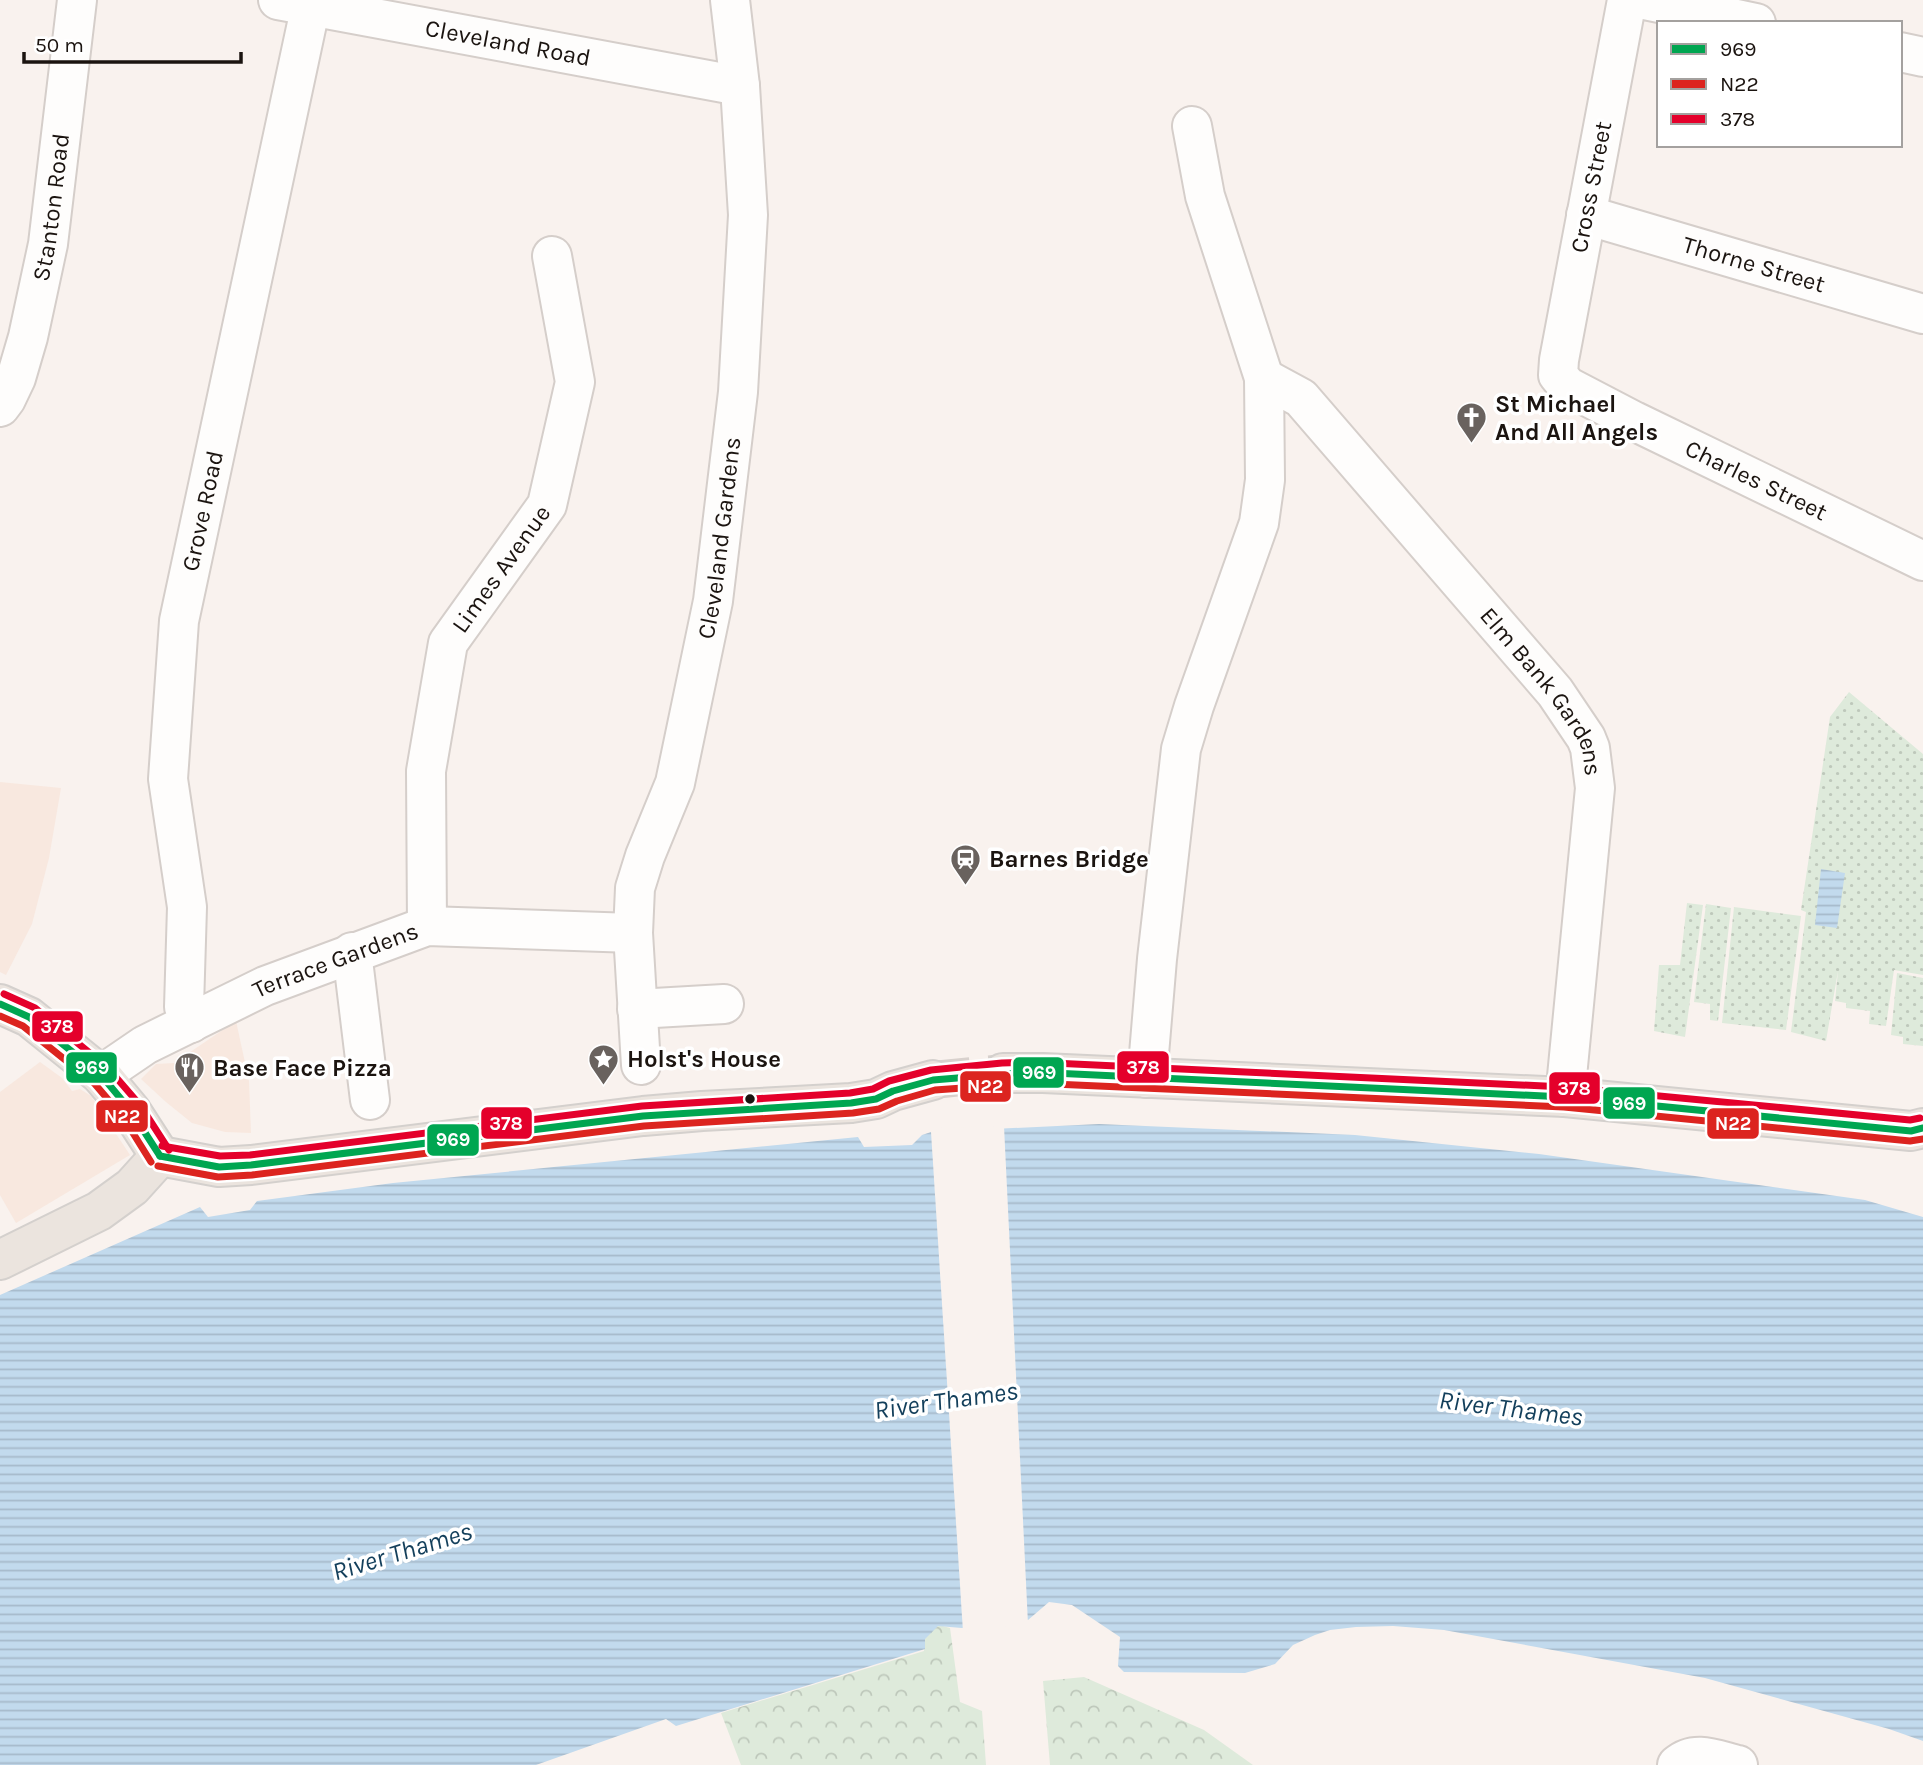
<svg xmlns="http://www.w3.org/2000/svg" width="1923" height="1765" viewBox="0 0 1923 1765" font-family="Karla,sans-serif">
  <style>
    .built { fill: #f8e8df }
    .grass { fill: url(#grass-dots) }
    .forest { fill: url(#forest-crowns) }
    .water { fill: url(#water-rules) }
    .pier { fill: #f9f2ee }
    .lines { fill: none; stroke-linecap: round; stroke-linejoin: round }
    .major-tunnel { stroke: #d8d1cd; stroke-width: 38; stroke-dasharray: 38 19; stroke-linecap: butt }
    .minor-casing { stroke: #d5ceca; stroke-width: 42 }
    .major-casing { stroke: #d4d0cd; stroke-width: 42 }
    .minor { stroke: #fefdfc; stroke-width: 38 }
    .major { stroke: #ebe4de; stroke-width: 38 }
    .bus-1-casing { stroke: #fff; stroke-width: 12 }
    .bus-2-casing { stroke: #fff; stroke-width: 12 }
    .bus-3-casing { stroke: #fff; stroke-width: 12 }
    .bus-1 { stroke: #00a651; stroke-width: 7 }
    .bus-2 { stroke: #dc241f; stroke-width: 7 }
    .bus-3 { stroke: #e4002b; stroke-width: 7 }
    .bus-dot { fill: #1b1410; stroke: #fff; stroke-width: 2.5 }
    .labels { text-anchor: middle; stroke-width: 7; stroke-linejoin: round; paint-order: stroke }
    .street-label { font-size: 24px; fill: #1b1410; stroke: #fff }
    .poi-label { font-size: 24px; font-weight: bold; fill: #1b1410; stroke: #fff; text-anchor: start }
    .water-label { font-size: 26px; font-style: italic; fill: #133f5b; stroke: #fff }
    .line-badge { stroke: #fff; stroke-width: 2.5 }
    .badge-label { font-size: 19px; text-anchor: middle; font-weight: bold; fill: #fff }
  </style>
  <defs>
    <pattern id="grass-dots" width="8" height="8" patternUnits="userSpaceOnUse" patternTransform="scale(1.75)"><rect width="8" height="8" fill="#deeadb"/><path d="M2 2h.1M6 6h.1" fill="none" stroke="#bec8bb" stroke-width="1.8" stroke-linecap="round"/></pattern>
    <pattern id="forest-crowns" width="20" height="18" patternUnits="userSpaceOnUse" patternTransform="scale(1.75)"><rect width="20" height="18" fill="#deeadb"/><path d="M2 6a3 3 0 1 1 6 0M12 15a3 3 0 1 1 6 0" fill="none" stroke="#bec8bb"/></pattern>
    <pattern id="water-rules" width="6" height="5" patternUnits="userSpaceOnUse" patternTransform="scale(1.75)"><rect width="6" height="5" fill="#c2daed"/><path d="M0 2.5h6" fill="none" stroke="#a6baca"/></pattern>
  </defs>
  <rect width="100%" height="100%" fill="#f9f2ee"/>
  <g class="built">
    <path d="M 0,782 L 61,788 L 49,858 L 32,924 L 6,975 L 0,972 Z"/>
    <path d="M 236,1021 L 249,1081 L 251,1133 L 225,1132 L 192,1123 L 166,1102 L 141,1079 L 156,1064 L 174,1063 Z"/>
    <path d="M 40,1062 L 62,1078 L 72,1091 L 80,1089 L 91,1096 L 130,1155 L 16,1223 L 0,1195 L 0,1092 Z"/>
  </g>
  <g class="grass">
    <path d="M 1849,692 L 1923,754 L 1923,975 L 1894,970 L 1886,1026 L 1869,1024 L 1870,1011 L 1846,1008 L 1846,1003 L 1835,1001 L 1838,971 L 1826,1041 L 1791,1032 L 1806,912 L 1801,910 L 1830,717 Z"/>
    <path d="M 1687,903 L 1703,905 L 1685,1037 L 1654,1031 L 1659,965 L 1680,965 Z"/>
    <path d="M 1706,904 L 1731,908 L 1718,1021 L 1710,1020 L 1710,1004 L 1694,1002 Z"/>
    <path d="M 1734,907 L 1801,916 L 1786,1030 L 1722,1023 Z"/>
    <path d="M 1897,973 L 1923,978 L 1923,1046 L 1903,1044 L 1903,1037 L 1891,1035 Z"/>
  </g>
  <g class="forest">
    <path d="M 939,1625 L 950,1628 L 960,1702 L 982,1711 L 986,1765 L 741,1765 L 721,1713 L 924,1651 L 925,1637 Z"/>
    <path d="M 1084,1677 L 1204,1730 L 1253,1765 L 1050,1765 L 1043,1681 Z"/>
  </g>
  <g class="water">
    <path d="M 1821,869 L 1845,873 L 1837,928 L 1815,925 Z"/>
    <path d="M 1099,1124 L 1355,1135 L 1539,1154 L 1865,1200 L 1923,1217 L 1923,1741 L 1889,1729 L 1705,1678 L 1444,1630 L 1393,1626 L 1356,1627 L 1330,1630 L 1315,1635 L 1293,1645 L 1275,1664 L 1245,1673 L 1124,1672 L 1118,1666 L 1120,1637 L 1072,1605 L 1049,1602 L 1028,1620 L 962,1628 L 938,1626 L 925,1639 L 925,1649 L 676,1726 L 666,1719 L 536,1765 L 0,1765 L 0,1295 L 200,1207 L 208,1217 L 250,1210 L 257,1201 L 393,1183 L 858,1137 L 864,1147 L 912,1145 L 922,1135 L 931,1132 Z"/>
  </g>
  <path class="pier" d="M 1004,1126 L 1028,1624 L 963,1632 L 931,1132 L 931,1128 Z"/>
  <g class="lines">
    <path class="major-tunnel" d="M 933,1080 L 1003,1073"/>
    <defs>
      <g id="minor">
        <path id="s1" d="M 278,0 L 740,86"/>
        <path id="s2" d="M 1627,0 L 1559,360 L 1558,375 L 1567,386 L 1634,421 L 1923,561"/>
        <path d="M 1644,0 L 1756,23"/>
        <path d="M 1900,52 L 1923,57"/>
        <path id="s3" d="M 1586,215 L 1923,314"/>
        <path id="s4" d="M 1264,378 L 1301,398 L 1555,692 L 1586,738 L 1590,748 L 1595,788 L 1565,1097"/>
        <path id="s5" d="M 0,407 L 6,399 L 16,378 L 28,337 L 48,244 L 77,0"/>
        <path id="s6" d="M 427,926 L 426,771 L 448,643 L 547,505 L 575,382 L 552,256"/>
        <path d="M 352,952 L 370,1100"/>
        <path d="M 637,1009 L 724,1004"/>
        <path id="s7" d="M 191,1023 L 184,1007 L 187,907 L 168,779 L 179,621 L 312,0"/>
        <path id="s8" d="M 641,1065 L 633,933 L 635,888 L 645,856 L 675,783 L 713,601 L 738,392 L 748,215 L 740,86 L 730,0"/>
        <path id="s9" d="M 101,1075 L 145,1045 L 265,986 L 427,926 L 633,933"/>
        <path d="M 1147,1078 L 1157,959 L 1181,749 L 1194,706 L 1259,523 L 1265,480 L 1264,378 L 1205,196 L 1192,126"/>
        <path d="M 1677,1765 C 1695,1749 1717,1760 1738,1765"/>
      </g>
      <g id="major">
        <path d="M 0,1004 L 29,1017 L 101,1075 L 131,1111 L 160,1156"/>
        <path d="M 1003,1073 L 1043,1073 L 1565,1097 L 1911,1131 L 1923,1128"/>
        <path d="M 160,1156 L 219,1167 L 251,1165 L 643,1116 L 702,1111 L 851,1103 L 876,1099 L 893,1091 L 933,1080"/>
        <path d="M 0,1260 L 99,1211 L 132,1187 L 160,1156"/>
      </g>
    </defs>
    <use href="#minor" class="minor-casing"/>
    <use href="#major" class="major-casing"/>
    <use href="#minor" class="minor"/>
    <use href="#major" class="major"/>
    <defs>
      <g id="bus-1">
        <path d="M 0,1004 L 29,1017 L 101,1075 L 131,1111 L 160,1156"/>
        <path d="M 160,1156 L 219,1167 L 251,1165 L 643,1116 L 851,1103 L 876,1099 L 893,1091 L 933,1080 L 1031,1072 L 1565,1097 L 1911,1131 L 1923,1128"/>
      </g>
      <g id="bus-2">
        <path d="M 0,1016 L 23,1026 L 94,1083 L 123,1117 L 151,1162"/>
        <path d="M 158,1166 L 218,1177 L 252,1175 L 644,1126 L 853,1113 L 879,1109 L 897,1101 L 935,1090 L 1031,1083 L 1564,1107 L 1910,1141 L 1923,1139"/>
      </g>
      <g id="bus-3">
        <path d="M 4,994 L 35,1008 L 108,1068 L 140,1105 L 169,1150"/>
        <path d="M 162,1146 L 220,1156 L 250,1155 L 642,1106 L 850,1093 L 873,1089 L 889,1081 L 931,1070 L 1002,1063 L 1031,1062 L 1565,1087 L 1910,1120 L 1920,1118"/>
      </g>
    </defs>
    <use href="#bus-1" class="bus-1-casing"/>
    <use href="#bus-2" class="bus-2-casing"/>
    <use href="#bus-3" class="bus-3-casing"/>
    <use href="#bus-1" class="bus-1"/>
    <use href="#bus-2" class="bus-2"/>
    <use href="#bus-3" class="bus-3"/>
  </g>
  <defs>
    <symbol id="church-pin" viewBox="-11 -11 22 30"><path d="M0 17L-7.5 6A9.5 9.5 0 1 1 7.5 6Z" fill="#69625e" stroke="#fff"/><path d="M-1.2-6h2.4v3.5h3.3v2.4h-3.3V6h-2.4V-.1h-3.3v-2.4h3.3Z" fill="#fff"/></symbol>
    <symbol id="station-pin" viewBox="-11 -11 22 30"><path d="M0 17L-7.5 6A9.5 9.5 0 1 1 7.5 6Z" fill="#69625e" stroke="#fff"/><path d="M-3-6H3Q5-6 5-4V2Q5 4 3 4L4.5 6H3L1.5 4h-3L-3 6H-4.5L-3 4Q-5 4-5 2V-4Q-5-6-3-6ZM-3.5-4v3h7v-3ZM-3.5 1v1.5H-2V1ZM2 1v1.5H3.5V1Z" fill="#fff"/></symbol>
    <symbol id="sight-pin" viewBox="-11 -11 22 30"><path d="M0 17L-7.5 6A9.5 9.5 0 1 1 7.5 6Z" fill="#69625e" stroke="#fff"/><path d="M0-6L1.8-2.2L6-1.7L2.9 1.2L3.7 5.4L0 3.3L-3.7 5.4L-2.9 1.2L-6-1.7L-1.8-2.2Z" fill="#fff"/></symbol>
    <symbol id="restaurant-pin" viewBox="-11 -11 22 30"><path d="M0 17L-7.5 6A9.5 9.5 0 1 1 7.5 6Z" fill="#69625e" stroke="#fff"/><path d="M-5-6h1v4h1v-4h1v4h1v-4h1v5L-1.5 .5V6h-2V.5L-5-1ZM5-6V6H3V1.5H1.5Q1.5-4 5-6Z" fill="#fff"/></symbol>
  </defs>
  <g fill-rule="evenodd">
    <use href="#church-pin" x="1454" y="400" width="35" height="47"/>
    <use href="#station-pin" x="948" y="842" width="35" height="47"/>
    <use href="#sight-pin" x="586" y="1042" width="35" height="47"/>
    <use href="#restaurant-pin" x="172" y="1050" width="35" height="47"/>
  </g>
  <circle class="bus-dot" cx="750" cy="1099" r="6"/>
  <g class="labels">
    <g class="street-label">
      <text dy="8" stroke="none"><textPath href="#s1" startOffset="234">Cleveland Road</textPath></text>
      <text transform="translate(1591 187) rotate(-79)" y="8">Cross Street</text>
      <text dy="8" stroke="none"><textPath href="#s5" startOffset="208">Stanton Road</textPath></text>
      <text dy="8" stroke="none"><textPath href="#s3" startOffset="175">Thorne Street</textPath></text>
      <text dy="8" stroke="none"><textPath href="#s2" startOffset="607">Charles Street</textPath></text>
      <text dy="8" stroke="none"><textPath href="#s7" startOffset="518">Grove Road</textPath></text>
      <text dy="8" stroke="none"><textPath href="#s8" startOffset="539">Cleveland Gardens</textPath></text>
      <text dy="8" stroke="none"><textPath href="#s6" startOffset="376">Limes Avenue</textPath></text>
      <text dy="8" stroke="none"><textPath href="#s4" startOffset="424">Elm Bank Gardens</textPath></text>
      <text dy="8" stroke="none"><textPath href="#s9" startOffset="262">Terrace Gardens</textPath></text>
    </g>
    <g class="poi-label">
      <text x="1495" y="412">St Michael<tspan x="1495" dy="28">And All Angels</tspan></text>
      <text x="989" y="867">Barnes Bridge</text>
      <text x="627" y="1067">Holst's House</text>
      <text x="213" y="1076">Base Face Pizza</text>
    </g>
    <g class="water-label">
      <text transform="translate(946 1400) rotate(-8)" y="9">River Thames</text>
      <text transform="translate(1511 1408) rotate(7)" y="9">River Thames</text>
      <text transform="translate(402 1551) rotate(-17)" y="9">River Thames</text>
    </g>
  </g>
  <g class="line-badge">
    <rect x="31" y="1010" width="53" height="33" rx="7" fill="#e4002b"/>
    <rect x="1116" y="1050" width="54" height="34" rx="7" fill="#e4002b"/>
    <rect x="65" y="1051" width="53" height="33" rx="7" fill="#00a651"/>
    <rect x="1012" y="1056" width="53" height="33" rx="7" fill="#00a651"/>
    <rect x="959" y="1070" width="53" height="33" rx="7" fill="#dc241f"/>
    <rect x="1548" y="1071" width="53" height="34" rx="7" fill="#e4002b"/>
    <rect x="1602" y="1086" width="54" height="34" rx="7" fill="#00a651"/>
    <rect x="95" y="1099" width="54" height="34" rx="7" fill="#dc241f"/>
    <rect x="480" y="1106" width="53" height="34" rx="7" fill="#e4002b"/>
    <rect x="1706" y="1107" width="54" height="33" rx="7" fill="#dc241f"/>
    <rect x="426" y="1123" width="54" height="34" rx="7" fill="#00a651"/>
  </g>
  <g class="badge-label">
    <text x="57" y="1033">378</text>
    <text x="1143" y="1074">378</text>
    <text x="92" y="1074">969</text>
    <text x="1039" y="1079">969</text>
    <text x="985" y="1093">N22</text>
    <text x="1574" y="1095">378</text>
    <text x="1629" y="1110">969</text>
    <text x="122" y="1123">N22</text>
    <text x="506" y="1130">378</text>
    <text x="1733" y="1130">N22</text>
    <text x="453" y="1146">969</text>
  </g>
  <rect x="1657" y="21" width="245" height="126" fill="#ffffff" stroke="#a4a19f" stroke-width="2"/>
  <rect x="1671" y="44" width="35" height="10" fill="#00a651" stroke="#a4a19f" stroke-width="2"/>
  <text x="1720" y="56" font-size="21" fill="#1b1410">969</text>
  <rect x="1671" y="79" width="35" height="10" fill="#dc241f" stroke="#a4a19f" stroke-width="2"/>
  <text x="1720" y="91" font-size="21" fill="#1b1410">N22</text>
  <rect x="1671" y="114" width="35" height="10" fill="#e4002b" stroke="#a4a19f" stroke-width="2"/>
  <text x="1720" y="126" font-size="21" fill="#1b1410">378</text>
  <path d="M24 52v10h217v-10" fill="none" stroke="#1b1410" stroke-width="3.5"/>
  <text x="35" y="52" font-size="21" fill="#1b1410" stroke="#ffffff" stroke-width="5" paint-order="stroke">50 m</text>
</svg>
